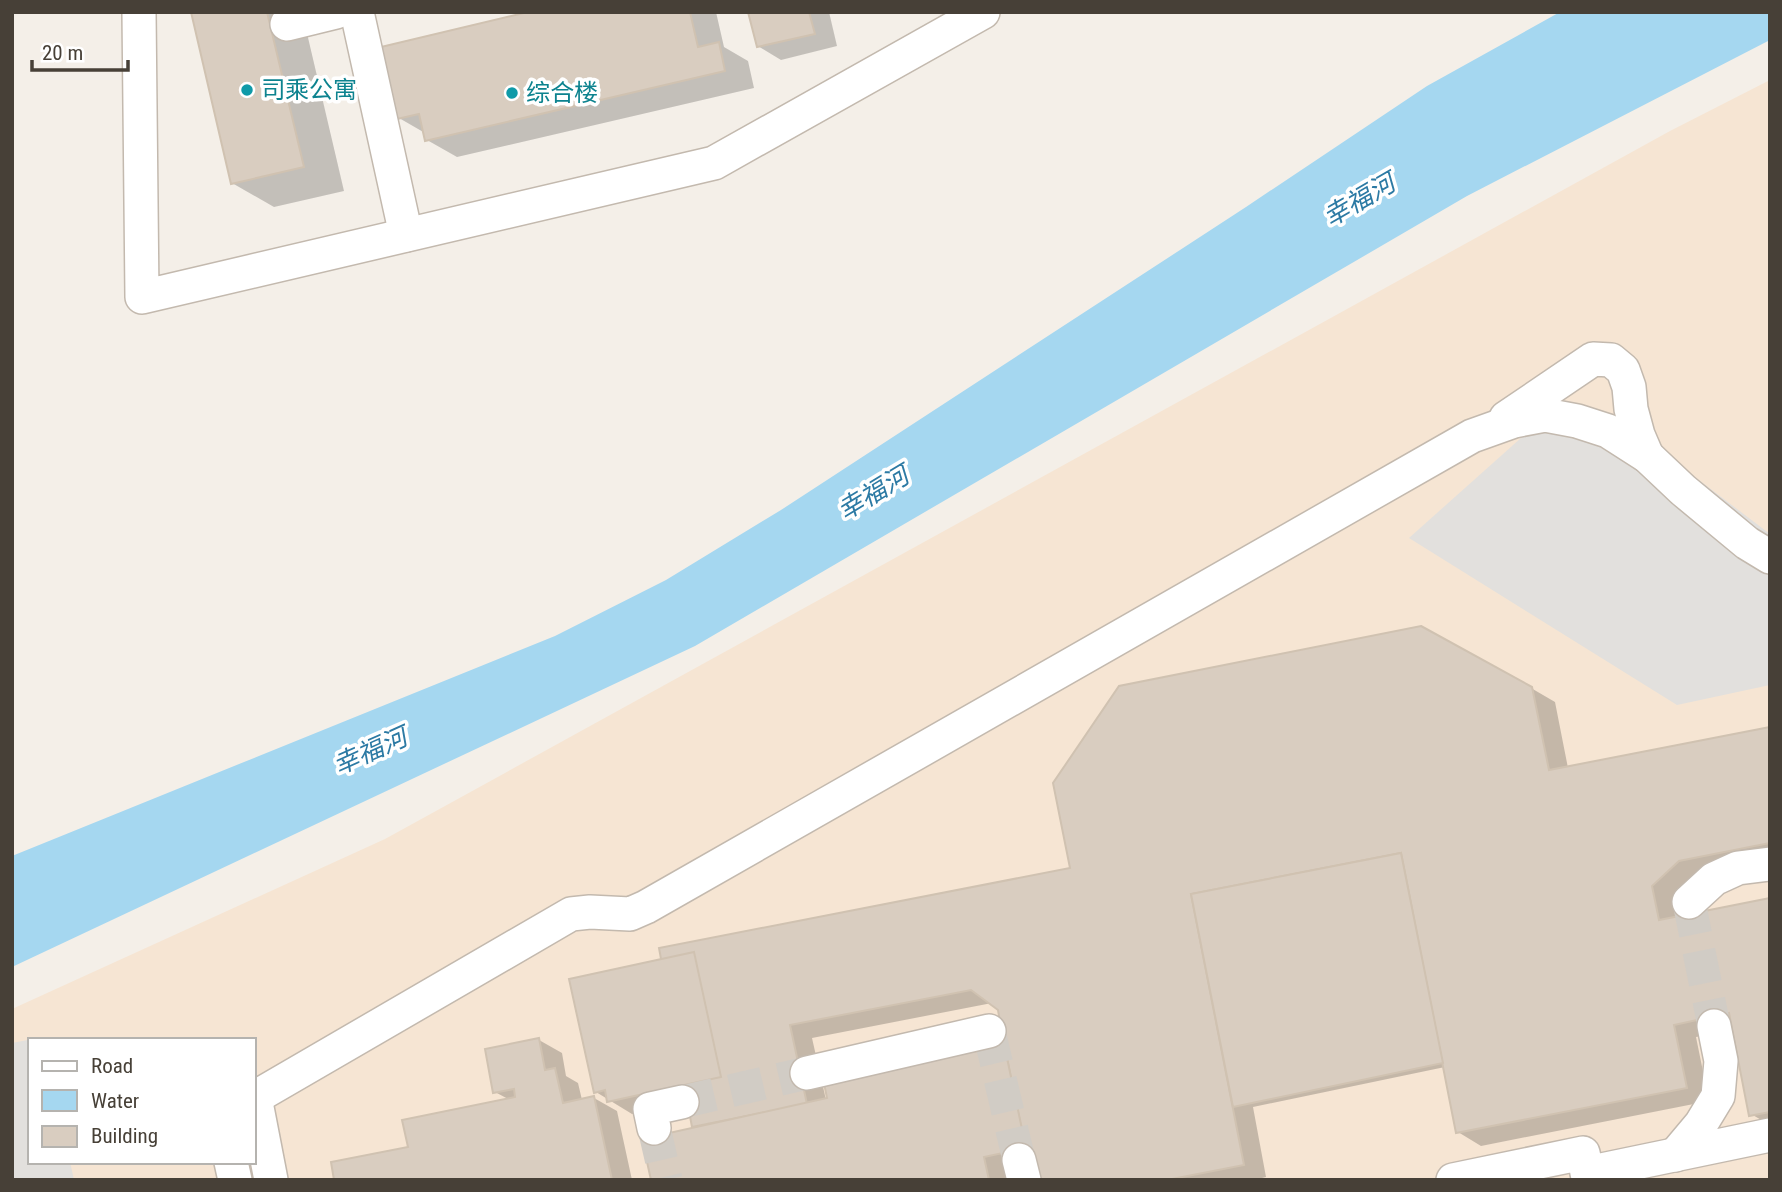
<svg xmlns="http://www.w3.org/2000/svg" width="1782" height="1192" viewBox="0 0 1782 1192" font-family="'Roboto Condensed','Noto Sans SC',sans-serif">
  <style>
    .commercial { fill: #f6e5d3; fill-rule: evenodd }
    .parking { fill: #e2e0dd }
    .water { fill: #a5d7f0 }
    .shadow { fill: #0003; fill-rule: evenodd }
    .building { fill: #d9cdc0; stroke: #d0c2b1; stroke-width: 2 }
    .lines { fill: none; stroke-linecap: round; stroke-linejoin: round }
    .minor-tunnel { stroke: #d1ccc5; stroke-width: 33; stroke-dasharray: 33 17; stroke-linecap: butt }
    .minor-casing { stroke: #c3b9ae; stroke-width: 36 }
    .minor { stroke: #fff; stroke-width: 33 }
    .culture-dot { fill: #0f9aa8; stroke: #fff; stroke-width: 2.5 }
    .labels { text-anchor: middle; stroke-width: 7; stroke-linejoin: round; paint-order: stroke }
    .culture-label { font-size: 24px; fill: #0d838f; stroke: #fff; text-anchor: start }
    .water-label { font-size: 26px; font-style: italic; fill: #2c7aa4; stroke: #fff }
  </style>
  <rect width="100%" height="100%" fill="#f4efe8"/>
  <path class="commercial" d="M 1770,80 L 1770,1180 L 12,1180 L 12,1009 L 385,839 L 1670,131 ZM 30,1040 L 254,1040 L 254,1162 L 30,1162 Z"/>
  <g class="parking">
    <path d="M 1531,429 L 1654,446 L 1770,534 L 1770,685 L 1677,705 L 1409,538 Z"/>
    <path d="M 43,1037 L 43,1040 L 30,1040 L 30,1162 L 70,1162 L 74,1180 L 12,1180 L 12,1043 Z"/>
  </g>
  <path class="water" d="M 1560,12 L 1770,12 L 1770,40 L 1467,196 L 695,646 L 12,967 L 12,856 L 555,636 L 666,580 L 781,510 L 1246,207 L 1427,86 Z"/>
  <g class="shadow">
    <path d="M 192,12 L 302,12 L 344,191 L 274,207 L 232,183 Z"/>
    <path d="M 536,12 L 716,12 L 724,47 L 748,61 L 754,88 L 457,157 L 427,140 L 425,133 L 399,118 Z"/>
    <path d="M 750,12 L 829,12 L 837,46 L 781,60 L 758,46 Z"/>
    <path d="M 1531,688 L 1555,702 L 1568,768 L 1770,729 L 1770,860 L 1674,899 L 1678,918 L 1770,900 L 1770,1125 L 1751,1114 L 1734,1030 L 1696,1037 L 1709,1101 L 1481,1146 L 1458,1132 L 1445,1067 L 1253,1107 L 1266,1177 L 1254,1180 L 653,1180 L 694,1129 L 689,1101 L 632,1114 L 596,1092 L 1072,870 ZM 992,1003 L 1000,1009 L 1005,1041 L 826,1100 L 812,1038 Z"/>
    <path d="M 539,1040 L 562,1053 L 566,1076 L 578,1083 L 582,1100 L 594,1098 L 617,1111 L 632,1180 L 336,1180 L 410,1149 L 510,1100 L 495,1092 Z"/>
  </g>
  <g class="building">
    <path d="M 191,12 L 267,12 L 304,167 L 231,184 Z"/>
    <path d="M 528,12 L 690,12 L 698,47 L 719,42 L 725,71 L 425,141 L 419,114 L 397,119 L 381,47 Z"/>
    <path d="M 748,12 L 809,12 L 815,34 L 757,47 Z"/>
    <path d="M 1421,626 L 1532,687 L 1549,770 L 1770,727 L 1770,843 L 1679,861 L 1652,886 L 1659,920 L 1770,898 L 1770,1112 L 1749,1116 L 1729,1013 L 1674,1025 L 1687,1088 L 1456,1133 L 1401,853 L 1191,894 L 1244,1165 L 1167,1180 L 1032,1180 L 1003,1039 L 998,1010 L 971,990 L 790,1025 L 807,1104 L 692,1127 L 659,948 L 1070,868 L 1053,783 L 1119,686 Z"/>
    <path d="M 1401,853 L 1443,1063 L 1233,1107 L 1191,894 Z"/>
    <path d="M 694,952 L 721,1077 L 607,1102 L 605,1090 L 594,1093 L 569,979 Z"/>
    <path d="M 539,1038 L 545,1070 L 555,1068 L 563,1103 L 594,1096 L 612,1180 L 334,1180 L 331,1162 L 408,1147 L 402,1120 L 515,1097 L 514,1089 L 493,1093 L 485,1049 Z"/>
    <path d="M 1003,1039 L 1026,1148 L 984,1157 L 989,1180 L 651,1180 L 642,1139 L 827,1098 L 823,1078 Z"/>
  </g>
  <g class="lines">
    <g class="minor-tunnel">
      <path d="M 1689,902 L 1714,1026"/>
      <path d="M 989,1031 L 1019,1160"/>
      <path d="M 682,1102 L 807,1073"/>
      <path d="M 654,1128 L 666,1180"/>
    </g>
    <defs>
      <g id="minor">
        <path d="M 139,12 L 142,297 L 714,163 L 983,12"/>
        <path d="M 357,12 L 406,235"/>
        <path d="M 287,24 L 336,12"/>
        <path d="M 1506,418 L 1593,359 L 1611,360 L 1623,370 L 1629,387 L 1631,409 L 1638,435 L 1647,456"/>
        <path d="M 1689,902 L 1714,879 L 1738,868 L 1770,864"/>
        <path d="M 807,1073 L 989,1031"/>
        <path d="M 255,1097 L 271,1180"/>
        <path d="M 254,1098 L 571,914 L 590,912 L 630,914 L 646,907 L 1472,436 L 1514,421 L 1545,415 L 1577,421 L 1608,431 L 1647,456 L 1683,490 L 1747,543 L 1770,557"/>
        <path d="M 654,1128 L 650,1109 L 682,1102"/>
        <path d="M 1675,1155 L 1701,1124 L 1718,1096 L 1721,1061 L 1714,1026"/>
        <path d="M 1019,1160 L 1024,1180"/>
        <path d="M 231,1162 L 235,1180"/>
        <path d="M 1587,1173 L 1770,1135"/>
        <path d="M 1453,1180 L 1583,1153 L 1589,1180"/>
      </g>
    </defs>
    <use href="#minor" class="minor-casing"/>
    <use href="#minor" class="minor"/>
  </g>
  <g class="culture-dot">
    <circle cx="247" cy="90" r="7"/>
    <circle cx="512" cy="93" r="7"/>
  </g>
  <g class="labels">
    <g class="culture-label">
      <text x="261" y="98">司乘公寓</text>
      <text x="526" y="101">综合楼</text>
    </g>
    <g class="water-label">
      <text transform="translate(1359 200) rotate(-30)" y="9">幸福河</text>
      <text transform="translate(873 493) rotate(-31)" y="9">幸福河</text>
      <text transform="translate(370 751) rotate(-24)" y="9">幸福河</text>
    </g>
  </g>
  <rect width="1782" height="1192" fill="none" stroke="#474037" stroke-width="28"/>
  <rect x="28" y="1038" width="228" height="126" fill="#ffffff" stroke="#b5b3af" stroke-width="2"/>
  <rect x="42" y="1061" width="35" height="10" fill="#ffffff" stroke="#b5b3af" stroke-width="2"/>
  <text x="91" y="1073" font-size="21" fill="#474037">Road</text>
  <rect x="42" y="1090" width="35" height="21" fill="#a5d7f0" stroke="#b5b3af" stroke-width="2"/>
  <text x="91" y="1108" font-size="21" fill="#474037">Water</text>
  <rect x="42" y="1126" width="35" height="21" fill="#d9cdc0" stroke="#b5b3af" stroke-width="2"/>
  <text x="91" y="1143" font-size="21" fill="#474037">Building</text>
  <path d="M32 60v10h96v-10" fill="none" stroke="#474037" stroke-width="3.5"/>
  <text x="42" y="60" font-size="21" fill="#474037" stroke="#ffffff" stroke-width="5" paint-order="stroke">20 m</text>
</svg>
